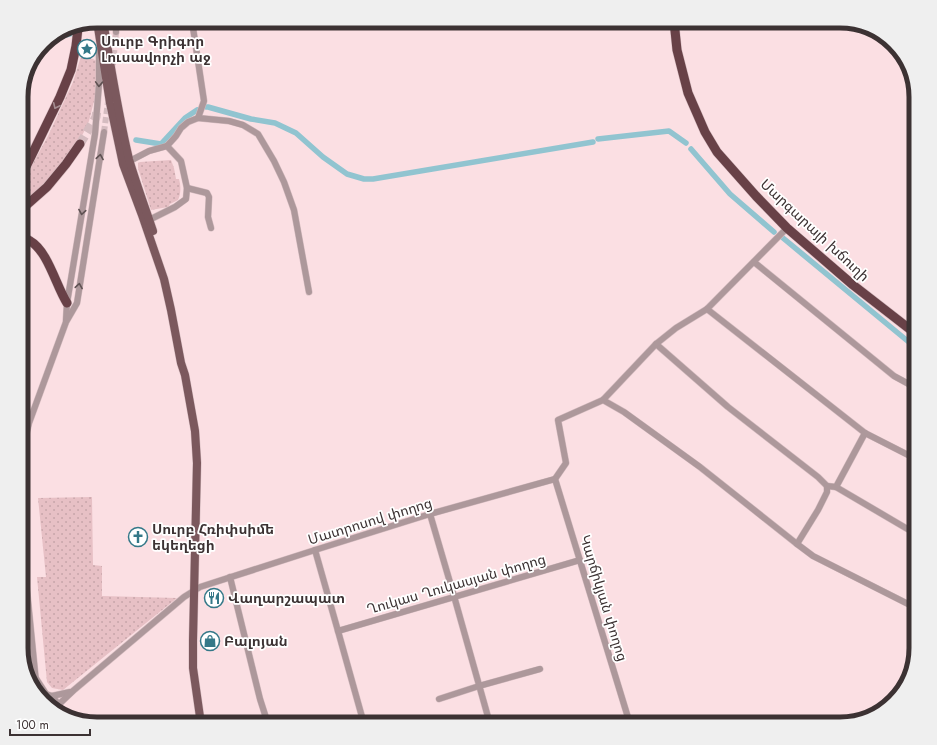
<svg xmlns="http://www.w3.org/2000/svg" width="937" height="745" viewBox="0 0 937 745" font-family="Jost,'Noto Sans Armenian',sans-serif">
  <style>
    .grass { fill: url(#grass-dots) }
    .cemetery { fill: url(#cemetery-stones) }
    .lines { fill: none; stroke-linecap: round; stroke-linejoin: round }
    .canal { stroke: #91c4d0; stroke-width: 5.5 }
    .minor-tunnel { stroke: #d5bcc0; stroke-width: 6; stroke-dasharray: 6 3; stroke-linecap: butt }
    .highway-tunnel { stroke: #d5bcc0; stroke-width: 9; stroke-dasharray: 9 4.5; stroke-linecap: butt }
    .minor-casing { stroke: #d5bcc0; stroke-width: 7 }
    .major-casing { stroke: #d5bcc0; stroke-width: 9 }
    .highway-casing { stroke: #d5bcc0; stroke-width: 10 }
    .minor { stroke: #ad989b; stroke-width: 6 }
    .major { stroke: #7b585d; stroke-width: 8 }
    .highway { stroke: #684147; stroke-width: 9 }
    .oneway { stroke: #5e5152 }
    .oneway2 { stroke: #a48d91 }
    .labels { text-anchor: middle; stroke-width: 3.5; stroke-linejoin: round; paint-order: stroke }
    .poi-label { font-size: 14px; font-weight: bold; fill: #3c3233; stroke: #fff; text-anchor: start }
    .street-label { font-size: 14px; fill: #3c3233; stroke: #fff }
    .rim { fill: none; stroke: #3c3233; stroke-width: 5 }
  </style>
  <defs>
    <pattern id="grass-dots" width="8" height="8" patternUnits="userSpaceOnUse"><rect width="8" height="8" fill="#e7c0c5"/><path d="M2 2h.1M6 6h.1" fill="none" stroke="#c7a5aa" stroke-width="1.8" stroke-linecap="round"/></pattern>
    <pattern id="cemetery-stones" width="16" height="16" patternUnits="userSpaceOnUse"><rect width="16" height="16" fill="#e7c0c5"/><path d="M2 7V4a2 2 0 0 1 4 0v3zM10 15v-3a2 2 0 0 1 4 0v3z" fill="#c7a5aa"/></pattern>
  </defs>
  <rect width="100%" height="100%" fill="#fbdfe3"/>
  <g class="grass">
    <path d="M 82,53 L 86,54 L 89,58 L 93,59 L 97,61 L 96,93 L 89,121 L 80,140 L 61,164 L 38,190 L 21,206 L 21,185 L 48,136 L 73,82 Z"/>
    <path d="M 171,160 L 174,168 L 176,179 L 179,179 C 181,186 181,194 178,200 L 170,204 L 168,207 L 151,210 L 138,168 L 138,163 L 140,162 Z"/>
    <path d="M 92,497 L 93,565 L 102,566 L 102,596 L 177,598 L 63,690 L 52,688 L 47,682 L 37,577 L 46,577 L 38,498 Z"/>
  </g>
  <path class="cemetery" d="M 21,574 L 33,688 L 29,681 L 21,653 Z"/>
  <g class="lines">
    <g class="canal">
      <path d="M 52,38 L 70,34"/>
      <path d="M 206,107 L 208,107 L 251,119 L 275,123 L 296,133 L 323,157 L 347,174 L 364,179 L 373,179 L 593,142"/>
      <path d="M 598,139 L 669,131 L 686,143"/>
      <path d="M 136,140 L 161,144 L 185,118 L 197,110"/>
      <path d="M 691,149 L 730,194 L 774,232"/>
      <path d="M 783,238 L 910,343 L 916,347"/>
    </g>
    <g class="minor-tunnel">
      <path d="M 113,65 L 116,32"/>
      <path d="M 104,132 L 108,102"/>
    </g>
    <path class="highway-tunnel" d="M 80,144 L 96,117 L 97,110"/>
    <defs>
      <g id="minor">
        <path d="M 116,21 L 116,32"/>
        <path d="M 198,118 L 229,121 L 243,125 L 258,134 L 274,161 L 284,182 L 294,210 L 309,292"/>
        <path d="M 126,163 L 149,151 L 167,146 L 176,136 L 181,128 L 188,122 L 198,118 L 204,101 L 192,21"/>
        <path d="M 187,188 L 207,193 L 209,197 L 208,217 L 211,228"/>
        <path d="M 149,220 L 175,207 L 186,199 L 187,188 L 181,161 L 167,146"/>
        <path d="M 754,262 L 894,376 L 916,388"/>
        <path d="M 707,309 L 865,433 L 916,459"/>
        <path d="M 66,320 L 67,303 L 95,134 L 99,84 L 99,50"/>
        <path d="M 656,344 L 728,407 L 818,477 L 827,486 L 836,487 L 916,534"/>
        <path d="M 603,400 L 624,412 L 700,467 L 797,544 L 813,556 L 916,608"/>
        <path d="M 21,457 L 29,423 L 66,322 L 77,303 L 104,132"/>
        <path d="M 555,479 L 566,463 L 558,420 L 603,400 L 656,344 L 676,328 L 707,309 L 787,228"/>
        <path d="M 555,479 L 630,724"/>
        <path d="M 836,487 L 865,433"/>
        <path d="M 430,514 L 454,596 L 490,724"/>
        <path d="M 21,530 L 37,692"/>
        <path d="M 797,544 L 818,510 L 827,492 L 827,486"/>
        <path d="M 315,550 L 338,631 L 364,724"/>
        <path d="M 230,577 L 260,699 L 268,724"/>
        <path d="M 338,631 L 580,560"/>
        <path d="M 35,677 L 46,694"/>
        <path d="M 52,696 L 70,692"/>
        <path d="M 40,697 L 46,694 L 52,696 L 56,701 L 55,708"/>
        <path d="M 439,699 L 479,686 L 540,669"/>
        <path d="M 55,708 L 74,690 L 184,597 L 200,587 L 315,550 L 430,514 L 555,479"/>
      </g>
      <g id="major">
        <path d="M 97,21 L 110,103 L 123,164 L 142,215 L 164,279 L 171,310 L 181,363 L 185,375 L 195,431 L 197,463 L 193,640 L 193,668 L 201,724"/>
        <path d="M 103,21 C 111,67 118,113 129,159 C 136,183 145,207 153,231"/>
      </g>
      <g id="highway">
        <path d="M 674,21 L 677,50 L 688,93 L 705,132 L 717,152 L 756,196 L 787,228 L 853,285 L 916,334"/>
        <path d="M 21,177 L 60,97 L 71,70 L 76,46 L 78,28"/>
        <path d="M 21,210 L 47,187 L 66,164 L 80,144"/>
        <path d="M 21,238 C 24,239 28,239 30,241 C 48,251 56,286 67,303"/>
      </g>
    </defs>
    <use href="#minor" class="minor-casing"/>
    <use href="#major" class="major-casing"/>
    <use href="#highway" class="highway-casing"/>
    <use href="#minor" class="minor"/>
    <use href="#major" class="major"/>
    <use href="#highway" class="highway"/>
  </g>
  <defs><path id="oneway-chevron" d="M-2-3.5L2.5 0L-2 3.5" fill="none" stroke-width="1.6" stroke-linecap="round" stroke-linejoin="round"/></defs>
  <g class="oneway">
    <use href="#oneway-chevron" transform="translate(99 84) rotate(92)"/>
    <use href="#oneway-chevron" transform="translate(100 157) rotate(-81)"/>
    <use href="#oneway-chevron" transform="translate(82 212) rotate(99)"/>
    <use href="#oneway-chevron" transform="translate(79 286) rotate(-81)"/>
  </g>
  <use class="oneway2" href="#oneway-chevron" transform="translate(56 106) rotate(115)"/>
  <defs>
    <symbol id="sight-ring" viewBox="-11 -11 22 22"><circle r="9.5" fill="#fff" stroke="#347888" stroke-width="1.5"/><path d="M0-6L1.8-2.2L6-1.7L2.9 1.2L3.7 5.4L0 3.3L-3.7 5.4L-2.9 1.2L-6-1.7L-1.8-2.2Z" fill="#347888"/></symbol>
    <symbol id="church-ring" viewBox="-11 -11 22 22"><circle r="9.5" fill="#fff" stroke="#347888" stroke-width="1.5"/><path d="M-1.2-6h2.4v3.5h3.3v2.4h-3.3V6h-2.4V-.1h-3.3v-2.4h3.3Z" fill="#347888"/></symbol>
    <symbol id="restaurant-ring" viewBox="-11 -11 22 22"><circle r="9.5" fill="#fff" stroke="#347888" stroke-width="1.5"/><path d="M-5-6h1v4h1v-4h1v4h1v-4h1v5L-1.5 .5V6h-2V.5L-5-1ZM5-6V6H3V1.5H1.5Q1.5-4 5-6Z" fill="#347888"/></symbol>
    <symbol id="shop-ring" viewBox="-11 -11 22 22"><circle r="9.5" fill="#fff" stroke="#347888" stroke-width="1.5"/><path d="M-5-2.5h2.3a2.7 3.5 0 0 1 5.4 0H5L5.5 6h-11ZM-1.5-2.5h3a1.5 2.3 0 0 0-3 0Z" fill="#347888"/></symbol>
  </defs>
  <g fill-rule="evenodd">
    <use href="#sight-ring" x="76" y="38" width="22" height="22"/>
    <use href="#church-ring" x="127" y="526" width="22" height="22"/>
    <use href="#restaurant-ring" x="203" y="587" width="22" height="22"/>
    <use href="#shop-ring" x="199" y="630" width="22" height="22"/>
  </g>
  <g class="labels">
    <g class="poi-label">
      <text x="101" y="46">Սուրբ Գրիգոր<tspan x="101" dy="16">Լուսավորչի աջ</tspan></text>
      <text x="152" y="534">Սուրբ Հռիփսիմե<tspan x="152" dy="16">եկեղեցի</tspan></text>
      <text x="228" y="603">Վաղարշապատ</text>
      <text x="224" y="646">Բալոյան</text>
    </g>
    <g class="street-label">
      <text transform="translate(815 230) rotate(43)" y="5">Մարգարայի խճուղի</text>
      <text transform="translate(370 521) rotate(-17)" y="5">Մատրոսով փողոց</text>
      <text transform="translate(456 584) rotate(-16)" y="5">Ղուկաս Ղուկասյան փողոց</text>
      <text transform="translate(604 598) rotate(73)" y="5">Կարճիկյան փողոց</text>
    </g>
  </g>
  <path d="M0 0H937V745H0ZM97 28H840A69 69 0 0 1 909 97V648A69 69 0 0 1 840 717H97A69 69 0 0 1 28 648V97A69 69 0 0 1 97 28Z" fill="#efefef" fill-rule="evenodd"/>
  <path class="rim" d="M97 28H840A69 69 0 0 1 909 97V648A69 69 0 0 1 840 717H97A69 69 0 0 1 28 648V97A69 69 0 0 1 97 28Z"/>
  <path d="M10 729v6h80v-6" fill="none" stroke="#3c3233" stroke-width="2"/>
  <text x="16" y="729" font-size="12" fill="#3c3233" stroke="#ffffff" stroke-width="3" paint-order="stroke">100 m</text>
</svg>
